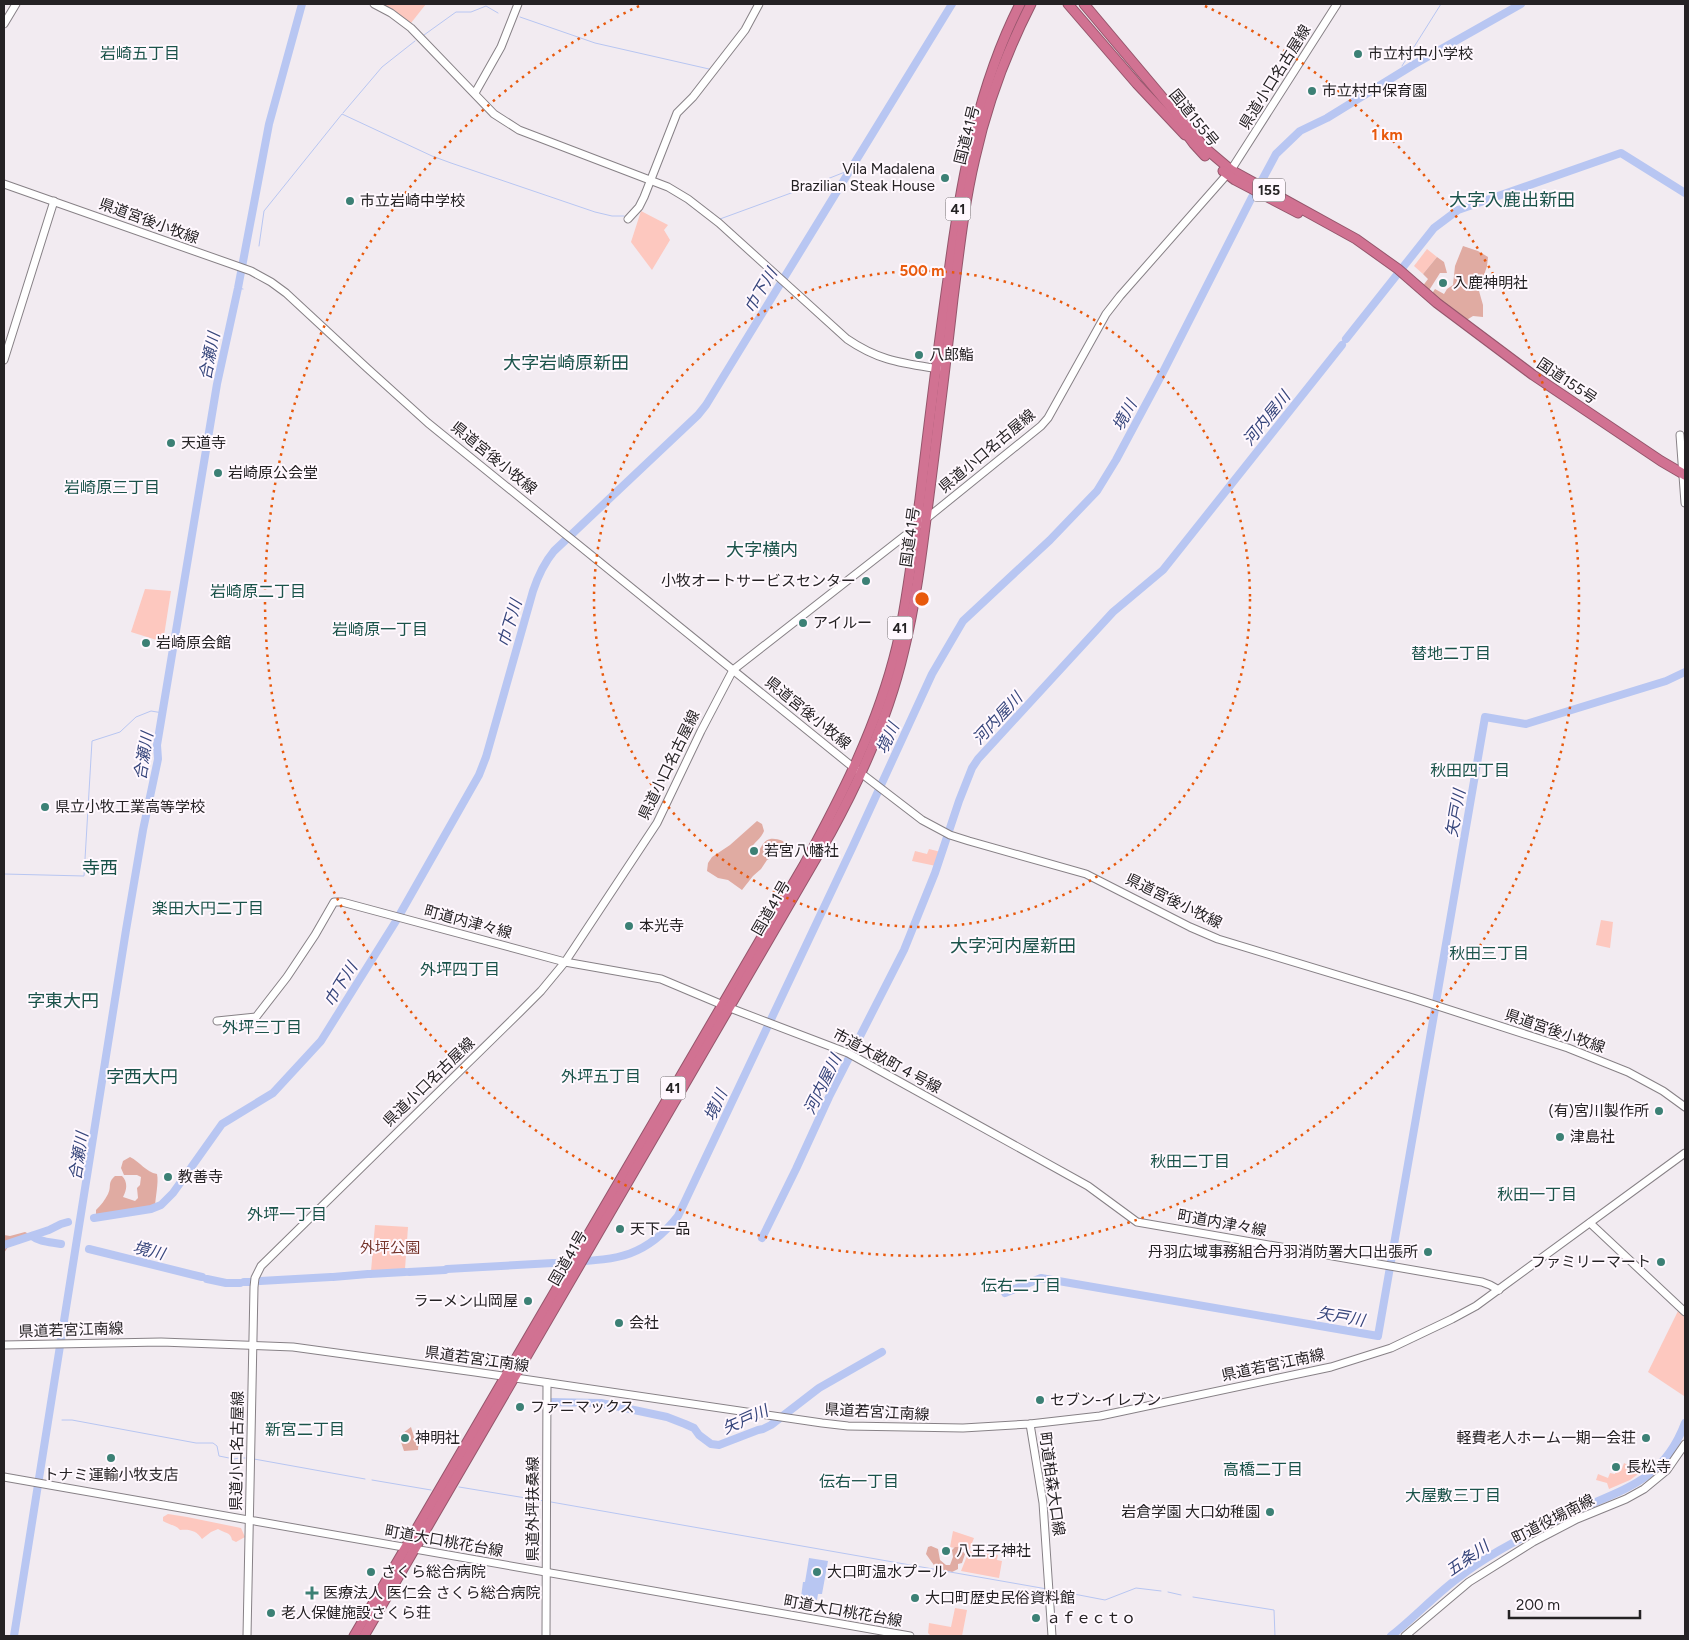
<svg xmlns="http://www.w3.org/2000/svg" width="1689" height="1640" viewBox="0 0 1689 1640" font-family="Figtree,'Noto Sans JP',sans-serif">
  <style>
    .green { fill: #fdc8bf }
    .forest { fill: #e0aba2 }
    .water { fill: #b8c6f2 }
    .lines { fill: none; stroke-linecap: round; stroke-linejoin: round }
    .stream { stroke: #b8c6f2; stroke-width: 1 }
    .river { stroke: #b8c6f2; stroke-width: 8 }
    .secondary-casing { stroke: #878186; stroke-width: 9 }
    .highway-casing { stroke: #95566c; stroke-width: 11 }
    .secondary { stroke: #fff; stroke-width: 7 }
    .highway { stroke: #d17292; stroke-width: 9 }
    .ring { fill: none; stroke: #e8590c; stroke-width: 2.5; stroke-dasharray: 2.5 5 }
    .poi-dot { fill: #3c8075; stroke: #fff8fe; stroke-width: 2 }
    .labels { text-anchor: middle; stroke-width: 4; stroke-linejoin: round; paint-order: stroke }
    .shield { fill: #fff8fe; stroke: #666265; stroke-width: 1 }
    .shield-label { font-size: 14px; font-weight: bold; fill: #252224 }
    .poi-label { font-size: 15px; fill: #252224; stroke: #fff8fe; text-anchor: start }
    .street-label { font-size: 15px; fill: #252224; stroke: #fff8fe }
    .park-label { font-size: 15px; fill: #75342b; stroke: #fff8fe }
    .neighbourhood-label { font-size: 16px; fill: #1b534a; stroke: #fff8fe }
    .water-label { font-size: 16px; font-style: italic; fill: #36457b; stroke: #fff8fe }
    .quarter-label { font-size: 18px; fill: #1b534a; stroke: #fff8fe }
    .centre { fill: #e8590c; stroke: #fff8fe; stroke-width: 2.5 }
    .ring-label { font-size: 15px; text-anchor: middle; font-weight: bold; fill: #e8590c; stroke: #fff8fe; stroke-width: 4; stroke-linejoin: round; paint-order: stroke }
  </style>
  <rect width="100%" height="100%" fill="#f2ebf1"/>
  <g class="green">
    <path d="M 383,4 L 426,4 L 411,23 Z"/>
    <path d="M 641,211 L 668,225 L 664,230 L 670,240 L 652,270 L 631,242 Z"/>
    <path d="M 1427,249 L 1437,257 L 1423,274 L 1414,266 Z"/>
    <path d="M 145,589 L 171,591 L 163,642 L 131,632 Z"/>
    <path d="M 929,849 L 941,852 L 936,866 L 912,861 L 915,851 L 927,854 Z"/>
    <path d="M 1601,920 L 1613,922 L 1610,948 L 1596,945 Z"/>
    <path d="M 375,1225 L 408,1227 L 405,1269 L 371,1271 Z"/>
    <path d="M 1678,1311 L 1685,1318 L 1685,1392 L 1684,1396 L 1648,1372 Z"/>
    <path d="M 1624,1463 L 1641,1472 L 1630,1480 L 1609,1489 L 1607,1483 L 1596,1480 L 1598,1474 L 1608,1478 L 1610,1473 L 1615,1474 L 1616,1470 L 1621,1471 Z"/>
    <path d="M 168,1514 L 187,1517 L 241,1528 L 245,1537 L 236,1542 L 232,1540 C 231,1532 224,1533 218,1529 L 211,1532 L 202,1539 C 197,1531 190,1529 180,1530 C 176,1525 169,1525 163,1521 L 163,1517 Z"/>
    <path d="M 953,1531 L 974,1538 L 969,1551 L 998,1555 L 997,1560 L 1002,1561 L 999,1578 L 961,1571 L 969,1551 L 950,1547 Z"/>
    <path d="M 955,1608 L 967,1610 L 962,1636 L 930,1635 L 928,1633 L 929,1623 L 951,1627 Z"/>
  </g>
  <g class="forest">
    <path d="M 1463,246 L 1478,251 L 1488,257 L 1487,266 L 1479,291 L 1483,305 L 1483,317 L 1473,316 L 1465,321 L 1431,295 L 1435,289 L 1444,294 L 1447,289 L 1453,285 L 1455,266 Z"/>
    <path d="M 1437,257 L 1444,262 L 1447,273 L 1440,273 L 1428,292 L 1422,287 L 1428,279 L 1423,274 Z"/>
    <path d="M 757,821 L 762,824 L 764,831 C 761,839 754,842 750,850 L 751,854 L 756,856 C 763,844 765,834 783,841 L 785,847 L 778,854 L 767,860 L 761,869 L 753,876 L 742,890 L 728,880 L 718,878 L 707,871 L 708,863 L 712,857 L 730,845 Z"/>
    <path d="M 130,1157 C 140,1162 146,1172 157,1174 C 159,1182 155,1199 155,1208 L 129,1215 L 101,1219 L 96,1214 L 96,1210 C 101,1205 105,1200 108,1194 C 112,1186 107,1183 115,1176 L 122,1176 C 128,1182 127,1190 123,1197 L 135,1201 L 138,1198 L 137,1188 L 140,1185 L 141,1177 L 137,1175 L 124,1175 L 121,1168 L 123,1161 Z"/>
    <path d="M 25,1232 L 35,1237 L 8,1247 L 4,1253 L 4,1235 L 10,1236 Z"/>
    <path d="M 411,1427 L 414,1437 L 419,1439 L 418,1450 L 404,1451 L 399,1436 Z"/>
    <path d="M 931,1546 L 938,1549 L 940,1560 L 946,1565 L 950,1565 L 953,1557 L 952,1550 L 955,1547 L 959,1547 L 965,1554 L 962,1563 L 958,1564 L 958,1569 L 952,1572 L 936,1568 L 926,1554 L 928,1547 Z"/>
  </g>
  <path class="water" d="M 809,1558 L 828,1561 L 822,1594 L 818,1594 L 817,1600 L 801,1597 L 803,1582 L 805,1582 Z"/>
  <g class="lines">
    <g class="stream">
      <path d="M 520,17 L 595,43 L 709,69"/>
      <path d="M 424,35 L 456,12 L 471,12 L 486,6 L 498,13"/>
      <path d="M 1402,66 L 1441,4"/>
      <path d="M 343,113 L 382,67 L 415,41"/>
      <path d="M 720,219 L 802,189 L 850,170"/>
      <path d="M 259,246 L 264,211 L 342,114 L 432,156 L 451,163 L 595,212 L 612,216 L 624,216"/>
      <path d="M 238,288 L 243,289"/>
      <path d="M 4,874 L 84,876 L 92,741 L 120,732 L 136,717 L 151,711 L 163,713"/>
      <path d="M 62,1420 L 72,1420 L 196,1443 L 213,1443 L 217,1446 L 219,1456 L 234,1459 L 239,1458 L 245,1458"/>
      <path d="M 254,1459 L 365,1479"/>
      <path d="M 372,1480 L 431,1490"/>
      <path d="M 459,1487 L 544,1501"/>
      <path d="M 551,1502 L 1047,1589"/>
      <path d="M 1053,1590 L 1105,1600 L 1136,1588 L 1161,1591"/>
      <path d="M 1168,1592 L 1181,1595"/>
      <path d="M 1193,1597 L 1274,1610 L 1275,1636"/>
    </g>
    <g class="river">
      <path d="M 1261,182 L 1276,154 L 1300,131 L 1327,118 L 1413,65 L 1521,4"/>
      <path d="M 1346,339 L 1434,228 L 1458,210 L 1621,153 L 1685,193"/>
      <path d="M 1436,1002 L 1485,717 L 1526,724 L 1666,681 L 1685,672"/>
      <path d="M 94,1218 L 151,1209 L 161,1205 L 173,1193 L 222,1124 L 273,1093 L 321,1041 L 396,921 L 479,775 L 486,757 L 533,591 C 538,576 544,563 554,551 L 698,415 L 706,405 L 952,4"/>
      <path d="M 32,1236 C 39,1242 51,1242 61,1244"/>
      <path d="M 762,1238 L 796,1169 L 829,1097 L 904,950 L 935,873 L 959,801 L 972,768 L 978,759 L 1113,612 L 1163,570 L 1342,345"/>
      <path d="M 4,1245 L 49,1230 L 61,1224 L 68,1222"/>
      <path d="M 89,1249 L 202,1277"/>
      <path d="M 556,1263 C 611,1259 642,1262 678,1216 L 853,846 L 932,674 L 963,621 L 1050,540 L 1097,491 L 1116,460 L 1162,374 L 1252,197"/>
      <path d="M 447,1269 L 553,1263"/>
      <path d="M 409,1272 L 445,1270"/>
      <path d="M 370,1274 L 405,1272"/>
      <path d="M 333,1277 L 368,1274"/>
      <path d="M 207,1279 L 226,1283 L 240,1283"/>
      <path d="M 260,1281 L 331,1277"/>
      <path d="M 244,1282 L 251,1282"/>
      <path d="M 1005,1293 L 1041,1278 L 1378,1336 L 1435,1009"/>
      <path d="M 549,1402 L 601,1403 L 667,1417 L 685,1424 L 694,1428 L 699,1435 L 711,1444 L 719,1445 L 758,1430 L 763,1429 L 771,1425 L 819,1388 L 882,1352"/>
      <path d="M 1577,1510 C 1627,1488 1664,1479 1685,1423"/>
      <path d="M 14,1636 L 126,930 L 143,830 L 158,759 L 157,745 L 217,384 L 238,288 L 269,124 L 302,4"/>
      <path d="M 1391,1636 C 1414,1618 1434,1596 1458,1578 C 1491,1552 1530,1534 1567,1514"/>
    </g>
    <defs>
      <g id="secondary">
        <path d="M 374,4 L 391,13 L 411,28 L 494,114 L 519,130 L 668,187 L 688,199 L 719,223 L 847,339 C 879,361 902,363 939,369"/>
        <path d="M 4,24 L 16,4"/>
        <path d="M 475,93 L 501,47 L 518,4"/>
        <path d="M 4,184 L 251,271 L 271,282 L 286,293 L 367,368 L 428,423 L 849,764 L 922,820 L 950,835 L 969,841 L 1086,874 L 1190,927 L 1218,939 L 1413,998 L 1568,1048 L 1628,1072 L 1663,1091 L 1685,1107"/>
        <path d="M 628,219 L 639,207 L 644,197 L 677,113 L 693,97 L 745,30 L 759,4"/>
        <path d="M 4,360 L 54,201"/>
        <path d="M 1680,435 L 1685,503"/>
        <path d="M 217,1021 L 256,1017 L 287,977 L 315,935 L 334,902 L 342,902 L 565,962 L 661,979 L 730,1008 L 848,1053 L 1088,1186 L 1137,1222 L 1482,1282 L 1490,1285 L 1499,1290"/>
        <path d="M 1590,1223 L 1685,1312"/>
        <path d="M 4,1345 L 161,1342 L 293,1347 L 475,1372 L 822,1423 L 848,1426 L 963,1428 L 1030,1424 L 1100,1416 L 1331,1367 L 1391,1348 L 1452,1319 L 1476,1306 L 1685,1153"/>
        <path d="M 1030,1424 L 1043,1503 L 1052,1636"/>
        <path d="M 4,1477 L 910,1636"/>
        <path d="M 247,1636 L 254,1287 L 255,1278 L 261,1266 L 520,1012 L 541,991 L 565,962 L 657,823 L 701,731 L 733,670 L 916,527 L 1041,426 L 1048,418 L 1106,314 L 1120,296 L 1231,170 L 1337,4"/>
        <path d="M 546,1636 L 547,1383"/>
        <path d="M 1405,1636 L 1469,1582 L 1533,1542 L 1577,1519 L 1626,1499 L 1644,1489 L 1667,1470 L 1685,1444"/>
      </g>
      <g id="highway">
        <path d="M 1068,4 L 1137,84 L 1185,135"/>
        <path d="M 1084,4 L 1205,148 L 1231,170 L 1356,239 L 1398,269 L 1437,303 L 1533,375 L 1661,461 L 1685,475"/>
        <path d="M 1183,129 L 1194,144 L 1205,156"/>
        <path d="M 1223,171 L 1235,180 L 1298,213"/>
        <path d="M 354,1636 L 804,865 C 842,795 878,725 897,646 C 908,598 913,549 920,499 C 929,424 938,348 949,272 C 961,180 978,87 1020,4"/>
        <path d="M 364,1636 L 830,834 C 862,776 889,715 904,650 C 917,597 923,542 930,488 C 938,425 946,362 953,299 C 959,252 964,204 975,158 C 987,104 1006,53 1031,4"/>
      </g>
    </defs>
    <use href="#secondary" class="secondary-casing"/>
    <use href="#highway" class="highway-casing"/>
    <use href="#secondary" class="secondary"/>
    <use href="#highway" class="highway"/>
  </g>
  <g class="ring">
    <circle cx="922" cy="599" r="328"/>
    <path d="M1205 6A657 657 0 1 1 639 6"/>
  </g>
  <g class="poi-dot">
    <circle cx="1358" cy="54" r="5"/>
    <circle cx="1312" cy="91" r="5"/>
    <circle cx="945" cy="178" r="5"/>
    <circle cx="350" cy="201" r="5"/>
    <circle cx="1443" cy="283" r="5"/>
    <circle cx="919" cy="355" r="5"/>
    <circle cx="171" cy="443" r="5"/>
    <circle cx="218" cy="473" r="5"/>
    <circle cx="866" cy="581" r="5"/>
    <circle cx="803" cy="623" r="5"/>
    <circle cx="146" cy="643" r="5"/>
    <circle cx="45" cy="807" r="5"/>
    <circle cx="754" cy="851" r="5"/>
    <circle cx="629" cy="926" r="5"/>
    <circle cx="1659" cy="1111" r="5"/>
    <circle cx="1560" cy="1137" r="5"/>
    <circle cx="168" cy="1177" r="5"/>
    <circle cx="620" cy="1229" r="5"/>
    <circle cx="1428" cy="1252" r="5"/>
    <circle cx="1661" cy="1262" r="5"/>
    <circle cx="528" cy="1301" r="5"/>
    <circle cx="619" cy="1323" r="5"/>
    <circle cx="1040" cy="1400" r="5"/>
    <circle cx="520" cy="1407" r="5"/>
    <circle cx="405" cy="1438" r="5"/>
    <circle cx="1646" cy="1438" r="5"/>
    <circle cx="111" cy="1458" r="5"/>
    <circle cx="1616" cy="1467" r="5"/>
    <circle cx="1270" cy="1512" r="5"/>
    <circle cx="946" cy="1551" r="5"/>
    <circle cx="371" cy="1572" r="5"/>
    <circle cx="817" cy="1572" r="5"/>
    <path d="M309.5 1585.5h5v5h5v5h-5v5h-5v-5h-5v-5h5z"/>
    <circle cx="915" cy="1598" r="5"/>
    <circle cx="271" cy="1613" r="5"/>
    <circle cx="1036" cy="1618" r="5"/>
  </g>
  <g class="labels">
    <g class="shield">
      <rect x="1253" y="178.5" width="32" height="23" rx="4"/>
      <rect x="945.5" y="197.5" width="25" height="23" rx="4"/>
      <rect x="887.5" y="616.5" width="25" height="23" rx="4"/>
      <rect x="660.5" y="1076.5" width="25" height="23" rx="4"/>
    </g>
    <g class="shield-label">
      <text x="1269" y="195">155</text>
      <text x="958" y="214">41</text>
      <text x="900" y="633">41</text>
      <text x="673" y="1093">41</text>
    </g>
    <g class="poi-label">
      <text x="1368" y="59">市立村中小学校</text>
      <text x="1322" y="96">市立村中保育園</text>
      <text x="935" y="174" text-anchor="end">Vila Madalena<tspan x="935" dy="17">Brazilian Steak House</tspan></text>
      <text x="360" y="206">市立岩崎中学校</text>
      <text x="1453" y="288">入鹿神明社</text>
      <text x="929" y="360">八郎鮨</text>
      <text x="181" y="448">天道寺</text>
      <text x="228" y="478">岩崎原公会堂</text>
      <text x="856" y="586" text-anchor="end">小牧オートサービスセンター</text>
      <text x="813" y="628">アイルー</text>
      <text x="156" y="648">岩崎原会館</text>
      <text x="55" y="812">県立小牧工業高等学校</text>
      <text x="764" y="856">若宮八幡社</text>
      <text x="639" y="931">本光寺</text>
      <text x="1649" y="1116" text-anchor="end">(有)宮川製作所</text>
      <text x="1570" y="1142">津島社</text>
      <text x="178" y="1182">教善寺</text>
      <text x="630" y="1234">天下一品</text>
      <text x="1418" y="1257" text-anchor="end">丹羽広域事務組合丹羽消防署大口出張所</text>
      <text x="1651" y="1267" text-anchor="end">ファミリーマート</text>
      <text x="518" y="1306" text-anchor="end">ラーメン山岡屋</text>
      <text x="629" y="1328">会社</text>
      <text x="1050" y="1405">セブン-イレブン</text>
      <text x="530" y="1412">ファニマックス</text>
      <text x="415" y="1443">神明社</text>
      <text x="1636" y="1443" text-anchor="end">軽費老人ホーム一期一会荘</text>
      <text x="1626" y="1472">長松寺</text>
      <text x="111" y="1480" text-anchor="middle">トナミ運輸小牧支店</text>
      <text x="1260" y="1517" text-anchor="end">岩倉学園 大口幼稚園</text>
      <text x="956" y="1556">八王子神社</text>
      <text x="381" y="1577">さくら総合病院</text>
      <text x="827" y="1577">大口町温水プール</text>
      <text x="323" y="1598">医療法人 医仁会 さくら総合病院</text>
      <text x="925" y="1603">大口町歴史民俗資料館</text>
      <text x="281" y="1618">老人保健施設さくら荘</text>
      <text x="1046" y="1623">ａｆｅｃｔｏ</text>
    </g>
    <g class="street-label">
      <text transform="translate(1275 77) rotate(-58)" y="5">県道小口名古屋線</text>
      <text transform="translate(1194 118) rotate(51)" y="5">国道155号</text>
      <text transform="translate(967 135) rotate(-76)" y="5">国道41号</text>
      <text transform="translate(149 221) rotate(20)" y="5">県道宮後小牧線</text>
      <text transform="translate(1567 381) rotate(34)" y="5">国道155号</text>
      <text transform="translate(987 451) rotate(-40)" y="5">県道小口名古屋線</text>
      <text transform="translate(494 458) rotate(39)" y="5">県道宮後小牧線</text>
      <text transform="translate(910 537) rotate(-82)" y="5">国道41号</text>
      <text transform="translate(808 713) rotate(39)" y="5">県道宮後小牧線</text>
      <text transform="translate(669 765) rotate(-64)" y="5">県道小口名古屋線</text>
      <text transform="translate(1174 901) rotate(26)" y="5">県道宮後小牧線</text>
      <text transform="translate(771 908) rotate(-60)" y="5">国道41号</text>
      <text transform="translate(468 922) rotate(15)" y="5">町道内津々線</text>
      <text transform="translate(1555 1031) rotate(19)" y="5">県道宮後小牧線</text>
      <text transform="translate(887 1061) rotate(28)" y="5">市道大畝町４号線</text>
      <text transform="translate(429 1082) rotate(-44)" y="5">県道小口名古屋線</text>
      <text transform="translate(1222 1223) rotate(10)" y="5">町道内津々線</text>
      <text transform="translate(568 1258) rotate(-60)" y="5">国道41号</text>
      <text transform="translate(71 1330) rotate(-2)" y="5">県道若宮江南線</text>
      <text transform="translate(477 1359) rotate(8)" y="5">県道若宮江南線</text>
      <text transform="translate(1273 1365) rotate(-12)" y="5">県道若宮江南線</text>
      <text transform="translate(877 1412) rotate(3)" y="5">県道若宮江南線</text>
      <text transform="translate(237 1451) rotate(-89)" y="5">県道小口名古屋線</text>
      <text transform="translate(1052 1484) rotate(82)" y="5">町道柏森大口線</text>
      <text transform="translate(533 1509) rotate(-90)" y="5">県道外坪扶桑線</text>
      <text transform="translate(1553 1519) rotate(-27)" y="5">町道役場南線</text>
      <text transform="translate(444 1541) rotate(10)" y="5">町道大口桃花台線</text>
      <text transform="translate(843 1611) rotate(10)" y="5">町道大口桃花台線</text>
    </g>
    <g class="park-label">
      <text x="390" y="1253">外坪公園</text>
    </g>
    <g class="neighbourhood-label">
      <text x="140" y="59">岩崎五丁目</text>
      <text x="112" y="493">岩崎原三丁目</text>
      <text x="258" y="597">岩崎原二丁目</text>
      <text x="380" y="635">岩崎原一丁目</text>
      <text x="1451" y="659">替地二丁目</text>
      <text x="1470" y="776">秋田四丁目</text>
      <text x="208" y="914">楽田大円二丁目</text>
      <text x="1489" y="959">秋田三丁目</text>
      <text x="460" y="975">外坪四丁目</text>
      <text x="262" y="1033">外坪三丁目</text>
      <text x="601" y="1082">外坪五丁目</text>
      <text x="1190" y="1167">秋田二丁目</text>
      <text x="1537" y="1200">秋田一丁目</text>
      <text x="287" y="1220">外坪一丁目</text>
      <text x="1021" y="1291">伝右二丁目</text>
      <text x="305" y="1435">新宮二丁目</text>
      <text x="1263" y="1475">高橋二丁目</text>
      <text x="859" y="1487">伝右一丁目</text>
      <text x="1453" y="1501">大屋敷三丁目</text>
    </g>
    <g class="water-label">
      <text transform="translate(760 290) rotate(-59)" y="6">巾下川</text>
      <text transform="translate(209 356) rotate(-79)" y="6">合瀬川</text>
      <text transform="translate(1124 415) rotate(-61)" y="6">境川</text>
      <text transform="translate(1266 418) rotate(-51)" y="6">河内屋川</text>
      <text transform="translate(509 623) rotate(-73)" y="6">巾下川</text>
      <text transform="translate(997 718) rotate(-47)" y="6">河内屋川</text>
      <text transform="translate(887 738) rotate(-65)" y="6">境川</text>
      <text transform="translate(143 756) rotate(-81)" y="6">合瀬川</text>
      <text transform="translate(1455 813) rotate(-80)" y="6">矢戸川</text>
      <text transform="translate(340 984) rotate(-58)" y="6">巾下川</text>
      <text transform="translate(822 1084) rotate(-64)" y="6">河内屋川</text>
      <text transform="translate(715 1105) rotate(-65)" y="6">境川</text>
      <text transform="translate(78 1156) rotate(-81)" y="6">合瀬川</text>
      <text transform="translate(149 1250) rotate(14)" y="6">境川</text>
      <text transform="translate(1341 1316) rotate(10)" y="6">矢戸川</text>
      <text transform="translate(745 1419) rotate(-24)" y="6">矢戸川</text>
      <text transform="translate(1467 1558) rotate(-35)" y="6">五条川</text>
    </g>
    <g class="quarter-label">
      <text x="1512" y="206">大字入鹿出新田</text>
      <text x="566" y="369">大字岩崎原新田</text>
      <text x="762" y="556">大字横内</text>
      <text x="100" y="874">寺西</text>
      <text x="1013" y="952">大字河内屋新田</text>
      <text x="63" y="1007">字東大円</text>
      <text x="142" y="1083">字西大円</text>
    </g>
  </g>
  <circle cx="922" cy="599" r="8" class="centre"/>
  <g class="ring-label">
    <text x="1387" y="140">1 km</text>
    <text x="922" y="276">500 m</text>
  </g>
  <rect width="1689" height="1640" fill="none" stroke="#252224" stroke-width="10"/>
  <path d="M1509 1610v8h131v-8" fill="none" stroke="#252224" stroke-width="2.5"/>
  <text x="1516" y="1610" font-size="15" fill="#252224" stroke="#fff8fe" stroke-width="4" paint-order="stroke">200 m</text>
</svg>
